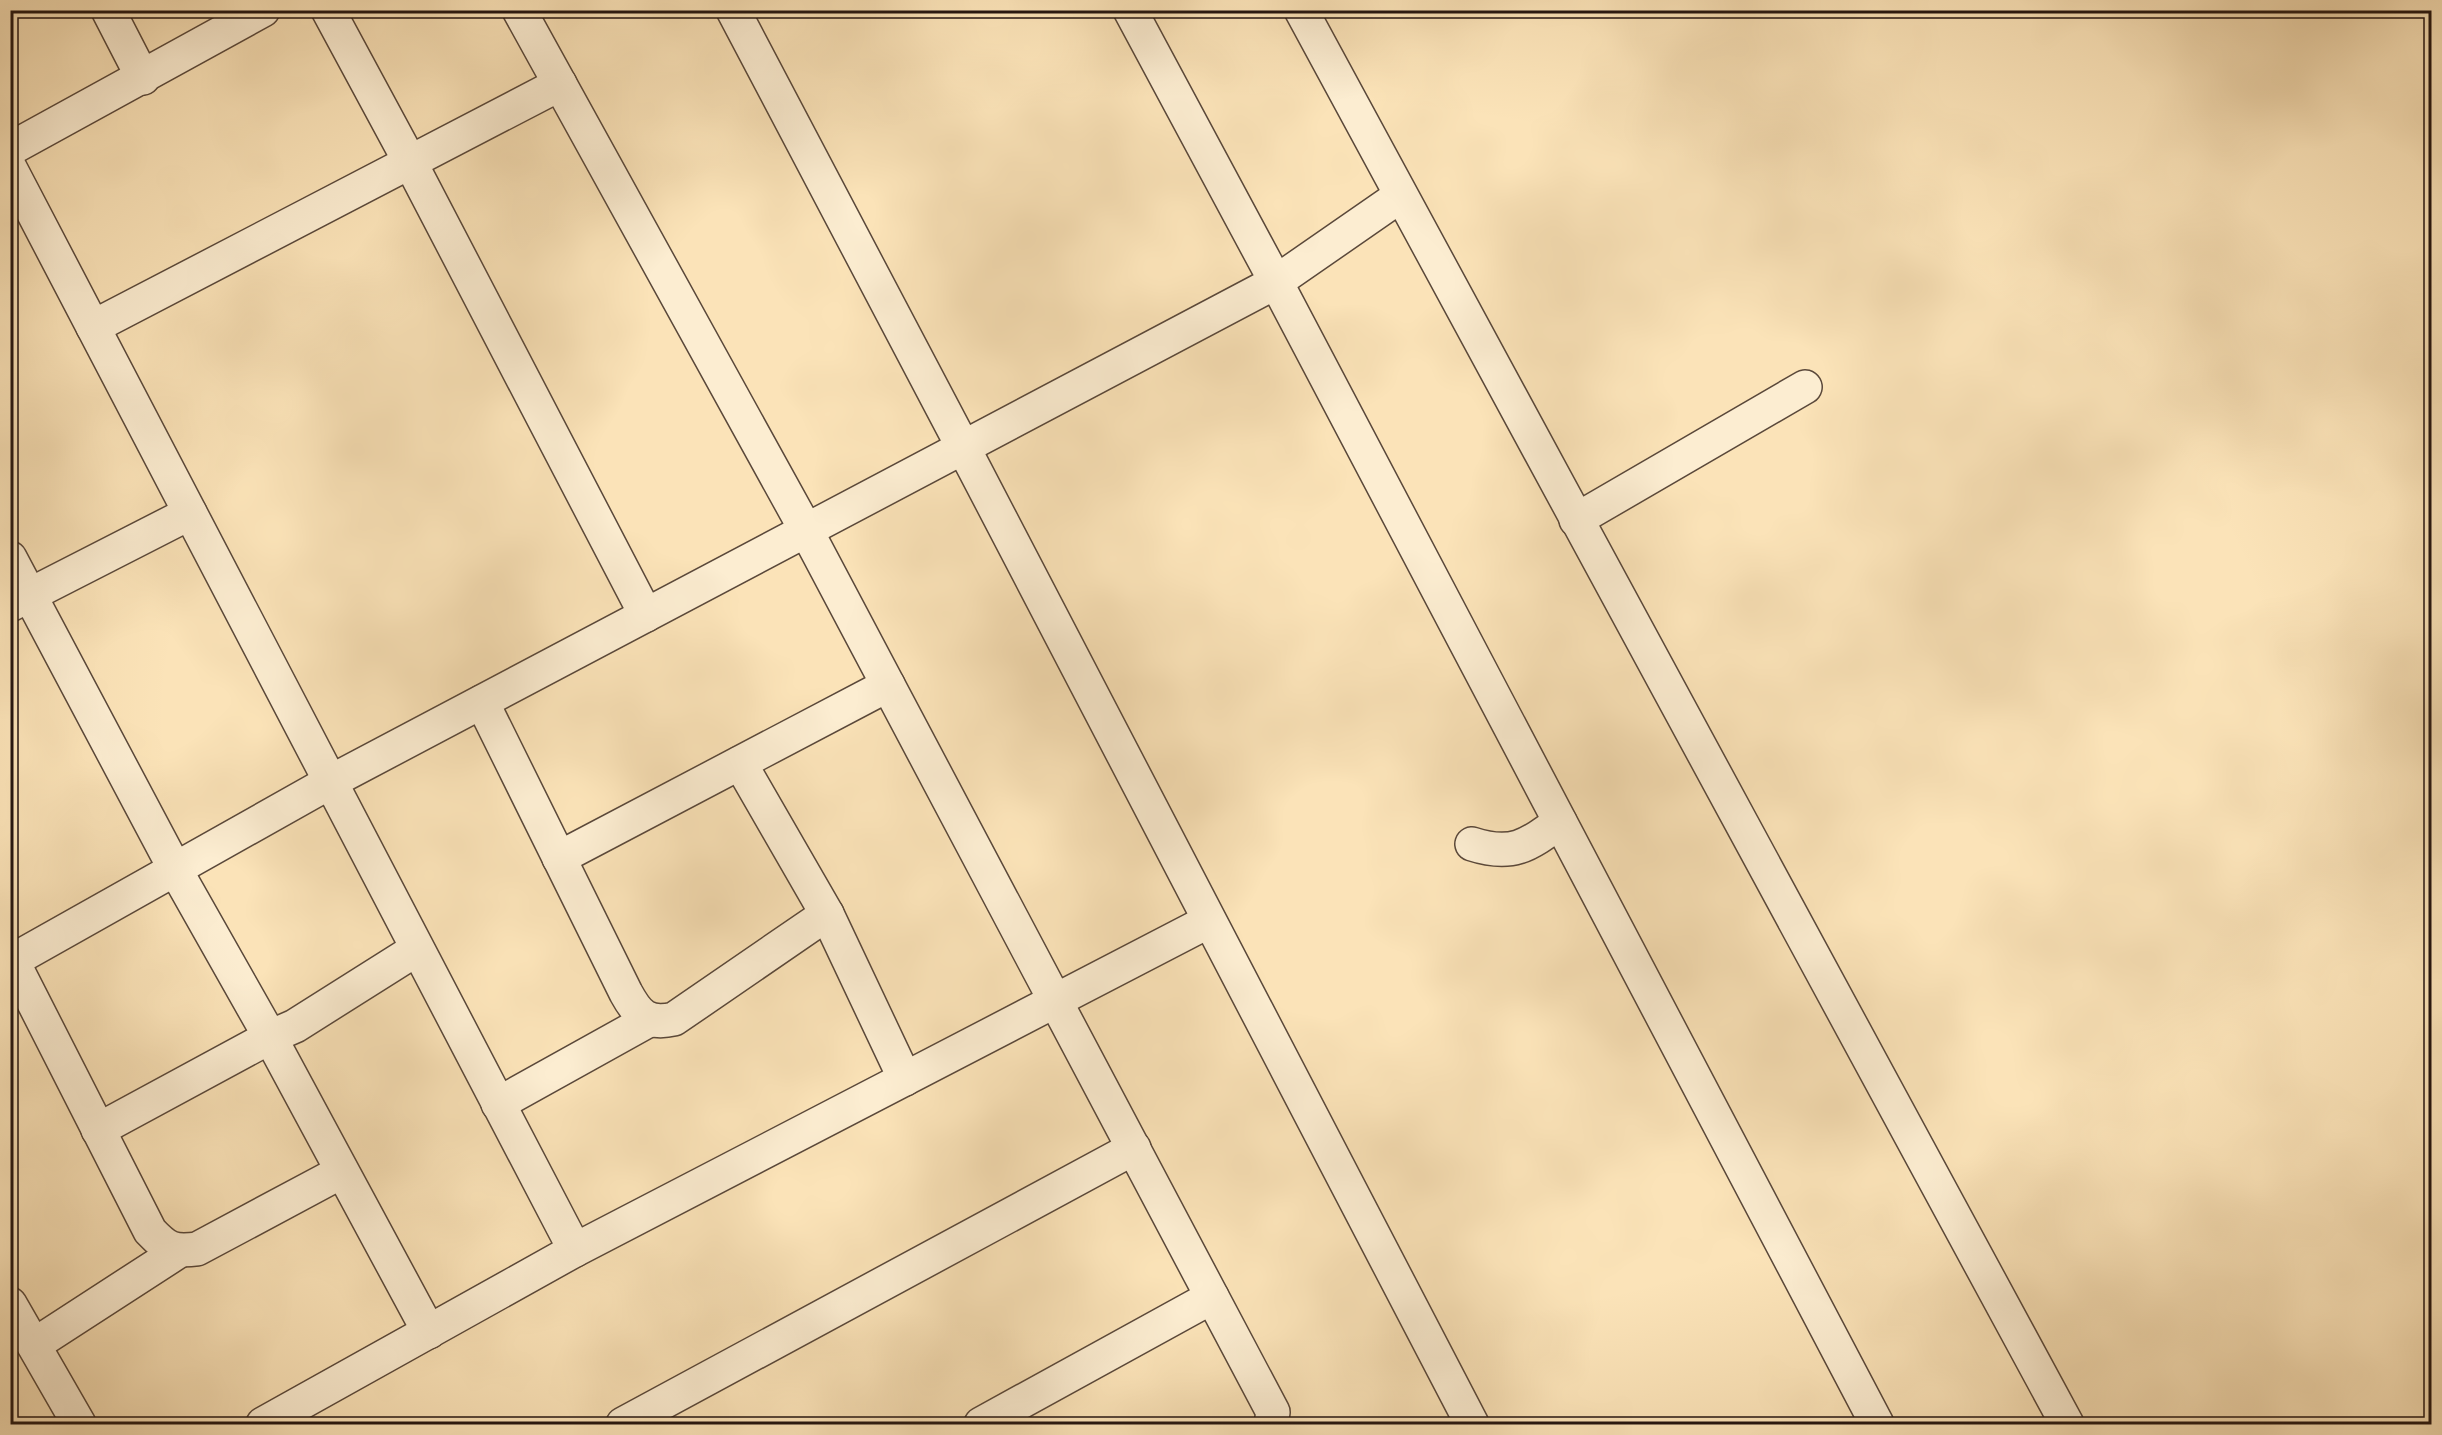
<svg xmlns="http://www.w3.org/2000/svg" width="2442" height="1435" viewBox="0 0 2442 1435" font-family="'IM FELL Double Pica',serif">
  <style>
    .lines { fill: none; stroke-linecap: round; stroke-linejoin: round }
    .minor-casing { stroke: #5a483a; stroke-width: 36 }
    .minor { stroke: #fcedd1; stroke-width: 33 }
  </style>
  <rect width="100%" height="100%" fill="#fbe3b8"/>
  <filter id="stains"><feTurbulence type="fractalNoise" baseFrequency=".00333" numOctaves="4"/><feColorMatrix values="0 0 0 0 .2 0 0 0 0 .09 0 0 0 0 .02 0 0 0 .5 -.17"/></filter>
  <radialGradient id="worn" r=".72"><stop offset=".6" stop-color="#630" stop-opacity="0"/><stop offset="1" stop-color="#630" stop-opacity=".3"/></radialGradient>
  <g class="lines">
    <defs>
      <g id="minor">
        <path d="M 108,10 L 143,78"/>
        <path d="M 328,10 L 410,162 L 646,615"/>
        <path d="M 519,10 L 806,530 L 1273,1412 L 1271,1424"/>
        <path d="M 733,10 L 963,447 L 1472,1424"/>
        <path d="M 1130,10 L 1276,282 L 1877,1424"/>
        <path d="M 1301,10 L 2067,1424"/>
        <path d="M 10,149 L 263,10"/>
        <path d="M 10,168 L 575,1250"/>
        <path d="M 93,327 L 560,84"/>
        <path d="M 1576,520 L 1805,387"/>
        <path d="M 10,558 L 175,869 L 270,1037 L 429,1332"/>
        <path d="M 10,605 L 190,513"/>
        <path d="M 482,702 L 626,993 C 638,1015 647,1025 674,1019 L 827,914"/>
        <path d="M 740,763 L 827,914 L 905,1079"/>
        <path d="M 1472,844 C 1512,857 1527,846 1560,822"/>
        <path d="M 559,858 L 888,685"/>
        <path d="M 10,956 L 150,1231 C 167,1249 173,1252 197,1249 L 341,1172"/>
        <path d="M 10,962 L 330,782 L 1276,282 L 1400,196"/>
        <path d="M 498,1104 L 649,1020"/>
        <path d="M 98,1130 L 270,1037 L 295,1026 L 417,949"/>
        <path d="M 10,1304 L 79,1424"/>
        <path d="M 34,1345 L 179,1251"/>
        <path d="M 263,1424 L 575,1250 L 1209,921"/>
        <path d="M 623,1424 L 1134,1148"/>
        <path d="M 981,1424 L 1212,1297"/>
      </g>
    </defs>
    <use href="#minor" class="minor-casing"/>
    <use href="#minor" class="minor"/>
  </g>
  <rect width="2442" height="1435" fill="none" stroke="#fbe3b8" stroke-width="36"/>
  <rect x="12" y="12" width="2418" height="1411" fill="none" stroke="#241510" stroke-width="3"/>
  <rect x="18" y="18" width="2406" height="1399" fill="none" stroke="#241510" stroke-width="1.5"/>
  <rect width="100%" height="100%" filter="url(#stains)"/>
  <rect width="100%" height="100%" fill="url(#worn)"/>
</svg>
